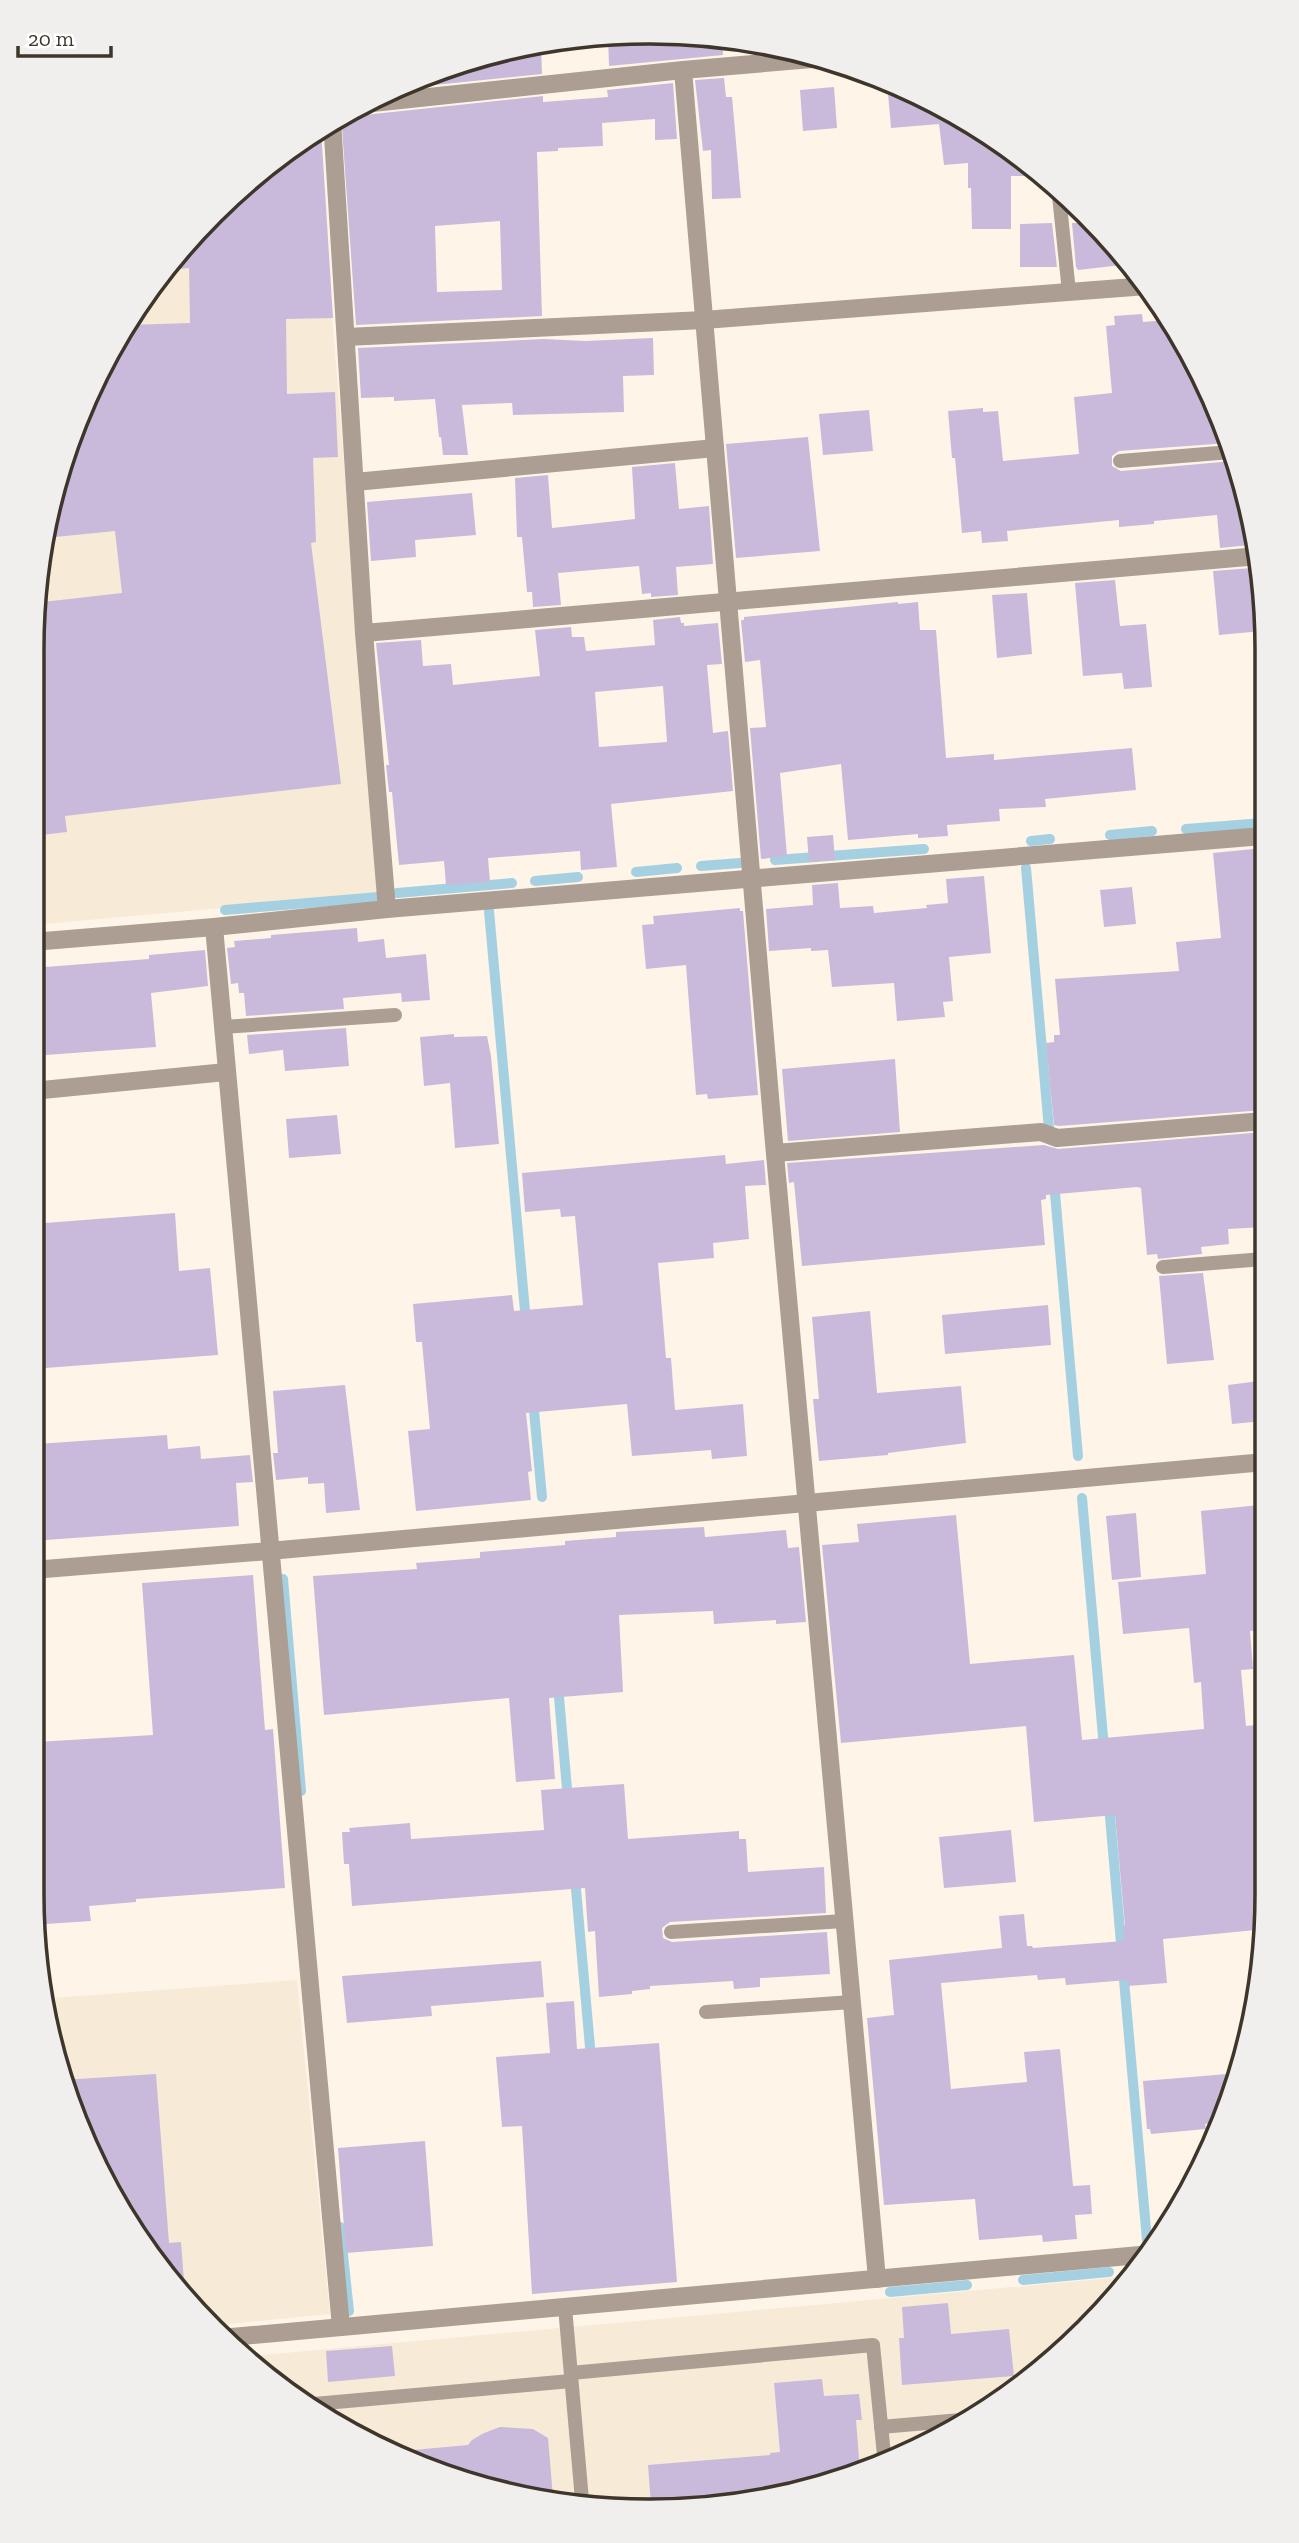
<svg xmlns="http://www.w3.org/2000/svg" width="1299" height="2543" viewBox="0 0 1299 2543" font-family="'Zilla Slab',serif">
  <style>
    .industrial { fill: #f7ead6 }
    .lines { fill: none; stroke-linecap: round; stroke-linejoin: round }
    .stream { stroke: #a5d0e1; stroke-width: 10 }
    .building { fill: #c9badc; fill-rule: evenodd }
    .service { stroke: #ac9e93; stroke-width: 14 }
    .minor { stroke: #ac9e93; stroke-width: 18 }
    .rim { fill: none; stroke: #3e362a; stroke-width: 3.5 }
  </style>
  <rect width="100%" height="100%" fill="#fef5e8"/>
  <g class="industrial">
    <path d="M 317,131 L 379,894 L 32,925 L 33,609 L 52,490 L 95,376 L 159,273 L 242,185 Z"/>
    <path d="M 297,1980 L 330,2314 L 218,2325 L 159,2270 L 64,2093 L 54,2031 L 52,1998 Z"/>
    <path d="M 1124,2277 L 1086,2331 L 992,2408 L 886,2464 L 690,2510 L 490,2491 L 306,2408 L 251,2356 Z"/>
  </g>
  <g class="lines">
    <g class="stream">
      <path d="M 1186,829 L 1263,823"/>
      <path d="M 1110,835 L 1152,831"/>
      <path d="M 1031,841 L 1050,839"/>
      <path d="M 775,860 L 924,849"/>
      <path d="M 701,866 L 740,863"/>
      <path d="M 1026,868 L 1049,1129"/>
      <path d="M 636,872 L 677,868"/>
      <path d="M 535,881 L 578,877"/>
      <path d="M 397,893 L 512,883"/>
      <path d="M 225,910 L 379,897"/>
      <path d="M 489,911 L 526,1322"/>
      <path d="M 1054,1182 L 1078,1456"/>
      <path d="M 533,1400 L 542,1497"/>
      <path d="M 1082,1498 L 1104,1748"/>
      <path d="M 283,1579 L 301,1791"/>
      <path d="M 558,1686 L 568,1800"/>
      <path d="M 1109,1805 L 1122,1954"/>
      <path d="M 32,1857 L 38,1935"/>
      <path d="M 575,1878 L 591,2058"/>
      <path d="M 1123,1969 L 1147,2240"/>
      <path d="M 340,2227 L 349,2311"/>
      <path d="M 1023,2280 L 1109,2272"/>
      <path d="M 890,2292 L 967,2285"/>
    </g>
  </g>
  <g class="building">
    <path d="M 690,33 L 722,38 L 723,55 L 609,66 L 608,36 Z"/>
    <path d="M 541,43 L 542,74 L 415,87 L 414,81 L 451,64 Z"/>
    <path d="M 724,78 L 726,97 L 732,97 L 741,198 L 712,199 L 711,150 L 703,151 L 695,80 Z"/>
    <path d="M 887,82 L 923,95 L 1043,176 L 1011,176 L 1011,229 L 972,229 L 971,188 L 968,188 L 968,163 L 944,165 L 939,124 L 891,128 Z"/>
    <path d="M 673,83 L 677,139 L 655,140 L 655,119 L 602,123 L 603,146 L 558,148 L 558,151 L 537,152 L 542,316 L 356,325 L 341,114 L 355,112 L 364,115 L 543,96 L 543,102 L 608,97 L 607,90 ZM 500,221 L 502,290 L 437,292 L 435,226 Z"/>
    <path d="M 834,87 L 837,128 L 803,131 L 800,90 Z"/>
    <path d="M 321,128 L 333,318 L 286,319 L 287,394 L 335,392 L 338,457 L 313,458 L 316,542 L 311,543 L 341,784 L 65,816 L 67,832 L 33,836 L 34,603 L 122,593 L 115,531 L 45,538 L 52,490 L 95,376 L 127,325 L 190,323 L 189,268 L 162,271 L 242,185 Z"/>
    <path d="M 1052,223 L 1057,267 L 1020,267 L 1020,224 Z"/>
    <path d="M 1072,223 L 1092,223 L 1131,264 L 1078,270 L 1076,267 Z"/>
    <path d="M 1142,314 L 1143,322 L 1167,320 L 1221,413 L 1228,443 L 1119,451 L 1112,456 L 1112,466 L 1121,471 L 1233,461 L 1247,510 L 1250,545 L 1220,548 L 1217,515 L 1154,521 L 1154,524 L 1119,527 L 1119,520 L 1007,531 L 1008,541 L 982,543 L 981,531 L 962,533 L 955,458 L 952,458 L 948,411 L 983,408 L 983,412 L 998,411 L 1003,461 L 1079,454 L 1074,397 L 1112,393 L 1106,326 L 1115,325 L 1114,316 Z"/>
    <path d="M 653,338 L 654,375 L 623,376 L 624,412 L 513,415 L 512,403 L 462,405 L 468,455 L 443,455 L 441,437 L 439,437 L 435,399 L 394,401 L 394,397 L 361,398 L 358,348 L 544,339 L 585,341 Z"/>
    <path d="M 869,410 L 873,451 L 823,455 L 819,414 Z"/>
    <path d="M 808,437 L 820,551 L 736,558 L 726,444 Z"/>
    <path d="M 675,463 L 679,509 L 709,506 L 713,564 L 676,567 L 678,595 L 651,597 L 651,593 L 642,594 L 639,566 L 558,573 L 561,605 L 533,607 L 532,592 L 527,592 L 522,537 L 517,537 L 515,478 L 548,475 L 552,528 L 635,519 L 632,467 Z"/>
    <path d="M 472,493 L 476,535 L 415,540 L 416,557 L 371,561 L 367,502 Z"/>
    <path d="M 1252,568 L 1253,584 L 1258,583 L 1262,631 L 1219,635 L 1213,571 Z"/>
    <path d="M 1115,580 L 1120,626 L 1146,624 L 1152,687 L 1124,689 L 1122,673 L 1083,676 L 1075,583 Z"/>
    <path d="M 1027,593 L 1032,654 L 997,658 L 992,595 Z"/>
    <path d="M 898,602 L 898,604 L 918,602 L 920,630 L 936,630 L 946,758 L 994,754 L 994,760 L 1132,748 L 1136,790 L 1045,799 L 1046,807 L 999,809 L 1000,821 L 947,825 L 948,836 L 918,838 L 918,834 L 848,840 L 841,764 L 780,773 L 787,856 L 761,859 L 750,728 L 766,727 L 760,660 L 745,662 L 741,620 L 744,620 L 744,617 Z"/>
    <path d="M 680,617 L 681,623 L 684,623 L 684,626 L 718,623 L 722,664 L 707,665 L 713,733 L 728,731 L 733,791 L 611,804 L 617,867 L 581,870 L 580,851 L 488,858 L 490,882 L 446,885 L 444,861 L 399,865 L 392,792 L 389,792 L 386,765 L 389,765 L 376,643 L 421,640 L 423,666 L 451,664 L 453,685 L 540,676 L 535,630 L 571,627 L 572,637 L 584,637 L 586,651 L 655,645 L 653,620 ZM 663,686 L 667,742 L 599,747 L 595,692 Z"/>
    <path d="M 833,835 L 835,860 L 809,862 L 807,837 Z"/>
    <path d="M 1263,848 L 1264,1110 L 1059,1126 L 1054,1125 L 1046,1043 L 1054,1042 L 1054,1035 L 1060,1035 L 1055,979 L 1179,971 L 1176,942 L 1221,938 L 1213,853 Z"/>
    <path d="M 984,876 L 991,953 L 949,957 L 953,1001 L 943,1002 L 945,1017 L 897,1021 L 894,983 L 832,987 L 828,950 L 811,951 L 811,948 L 769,951 L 766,909 L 813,905 L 812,885 L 838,883 L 840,908 L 873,906 L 874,913 L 927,908 L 926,905 L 948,903 L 946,879 Z"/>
    <path d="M 1132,887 L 1136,924 L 1104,927 L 1100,890 Z"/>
    <path d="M 740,908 L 740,911 L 743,911 L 758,1095 L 708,1099 L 707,1094 L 696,1095 L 686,965 L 646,969 L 642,925 L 654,924 L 653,916 Z"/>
    <path d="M 357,928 L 358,942 L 384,939 L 386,958 L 426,954 L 430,1000 L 402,1002 L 401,993 L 343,998 L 344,1009 L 246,1016 L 244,993 L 239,993 L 238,983 L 231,984 L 227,948 L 235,947 L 234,941 L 271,938 L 271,935 Z"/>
    <path d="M 205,950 L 208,986 L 151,993 L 156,1047 L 32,1056 L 32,968 L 149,959 L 149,955 Z"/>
    <path d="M 346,1028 L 349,1066 L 285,1071 L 283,1050 L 249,1054 L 247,1035 Z"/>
    <path d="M 454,1034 L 454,1037 L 487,1036 L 491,1056 L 499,1144 L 455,1148 L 450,1083 L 424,1086 L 420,1037 Z"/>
    <path d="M 895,1059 L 900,1132 L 788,1141 L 782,1069 Z"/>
    <path d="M 337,1115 L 341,1154 L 289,1158 L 286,1119 Z"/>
    <path d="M 1264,1132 L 1264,1227 L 1228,1229 L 1229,1244 L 1201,1247 L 1202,1254 L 1158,1259 L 1157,1254 L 1147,1255 L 1141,1188 L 1137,1187 L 1046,1195 L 1046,1199 L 1041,1200 L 1045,1245 L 802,1266 L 794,1182 L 789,1183 L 787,1163 L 1044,1145 L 1058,1149 Z"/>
    <path d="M 725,1155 L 726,1164 L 764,1160 L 766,1185 L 745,1186 L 749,1239 L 713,1243 L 714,1258 L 658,1263 L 666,1358 L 671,1358 L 675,1410 L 743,1404 L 747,1456 L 712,1459 L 711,1450 L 632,1456 L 627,1404 L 526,1413 L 532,1471 L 528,1472 L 531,1500 L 416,1511 L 408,1431 L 430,1429 L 422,1342 L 416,1342 L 413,1304 L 512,1295 L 514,1311 L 583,1305 L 575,1216 L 561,1217 L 560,1209 L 525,1212 L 522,1173 Z"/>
    <path d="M 175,1213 L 179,1271 L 210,1268 L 218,1355 L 32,1369 L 32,1224 Z"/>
    <path d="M 1203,1273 L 1214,1360 L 1167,1364 L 1159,1276 Z"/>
    <path d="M 1048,1305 L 1051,1345 L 945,1354 L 942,1315 Z"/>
    <path d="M 870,1311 L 877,1393 L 961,1386 L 966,1443 L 888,1453 L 888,1455 L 819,1461 L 813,1399 L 819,1399 L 812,1317 Z"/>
    <path d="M 1259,1381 L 1260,1387 L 1264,1386 L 1264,1421 L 1232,1424 L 1228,1385 Z"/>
    <path d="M 345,1385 L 360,1510 L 326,1513 L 324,1483 L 308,1484 L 308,1477 L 276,1480 L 273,1453 L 278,1453 L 273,1391 Z"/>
    <path d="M 167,1435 L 168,1449 L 200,1446 L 201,1459 L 250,1455 L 253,1482 L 236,1483 L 239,1526 L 32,1541 L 32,1471 L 38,1471 L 37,1444 Z"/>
    <path d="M 1259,1505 L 1265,1570 L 1265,1630 L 1250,1631 L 1253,1669 L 1241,1670 L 1246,1726 L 1266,1724 L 1266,1929 L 1163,1939 L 1167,1983 L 1128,1986 L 1128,1980 L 1066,1985 L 1065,1978 L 1038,1980 L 1037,1975 L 941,1983 L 951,2089 L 1027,2082 L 1024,2052 L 1060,2049 L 1073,2186 L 1090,2185 L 1092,2214 L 1075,2215 L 1077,2239 L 1043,2242 L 1042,2235 L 979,2240 L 975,2199 L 884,2205 L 867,2018 L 894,2015 L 889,1960 L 1002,1948 L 999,1916 L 1024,1914 L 1027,1946 L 1032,1946 L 1033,1948 L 1124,1941 L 1123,1926 L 1125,1926 L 1115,1815 L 1034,1822 L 1026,1726 L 841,1743 L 822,1545 L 859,1542 L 857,1524 L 956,1515 L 970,1664 L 1074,1655 L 1082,1740 L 1204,1729 L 1201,1682 L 1194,1683 L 1189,1628 L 1123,1634 L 1118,1582 L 1206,1574 L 1201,1511 Z"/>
    <path d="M 1136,1513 L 1141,1577 L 1112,1580 L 1106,1516 Z"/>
    <path d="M 704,1527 L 705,1537 L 786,1530 L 788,1548 L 799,1547 L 806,1622 L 776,1624 L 776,1620 L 714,1624 L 713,1611 L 619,1615 L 623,1692 L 549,1698 L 555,1779 L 516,1782 L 509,1698 L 324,1715 L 313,1576 L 417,1569 L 416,1563 L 480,1558 L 480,1552 L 565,1545 L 565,1541 L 616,1537 L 616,1532 Z"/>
    <path d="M 253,1575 L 265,1730 L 273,1729 L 285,1888 L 136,1899 L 136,1902 L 89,1906 L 91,1921 L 46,1924 L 33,1753 L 37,1753 L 37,1742 L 153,1735 L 142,1583 Z"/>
    <path d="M 624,1784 L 628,1839 L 739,1831 L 739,1839 L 746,1839 L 748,1872 L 824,1867 L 826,1913 L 670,1922 L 662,1928 L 663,1938 L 672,1942 L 827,1932 L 830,1974 L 760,1978 L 760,1987 L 734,1989 L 733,1981 L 650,1986 L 650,1989 L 632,1991 L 632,1994 L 599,1997 L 595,1931 L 588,1932 L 585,1888 L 352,1906 L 349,1864 L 344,1864 L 342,1832 L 350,1832 L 349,1828 L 410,1823 L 411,1839 L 544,1830 L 541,1790 Z"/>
    <path d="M 1011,1830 L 1016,1882 L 944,1888 L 939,1837 Z"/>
    <path d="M 541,1961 L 544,1997 L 431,2006 L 432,2016 L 347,2023 L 342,1976 Z"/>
    <path d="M 574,2001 L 577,2049 L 659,2043 L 677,2282 L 532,2294 L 522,2126 L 502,2127 L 496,2057 L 550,2053 L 546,2003 Z"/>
    <path d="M 156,2074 L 169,2243 L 181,2242 L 185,2294 L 159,2270 L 64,2093 L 62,2080 Z"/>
    <path d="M 1227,2074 L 1230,2098 L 1220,2123 L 1205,2124 L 1206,2129 L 1151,2134 L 1150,2129 L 1147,2129 L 1143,2081 Z"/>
    <path d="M 425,2141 L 433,2246 L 346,2253 L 338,2148 Z"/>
    <path d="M 948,2303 L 951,2334 L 1009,2329 L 1014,2376 L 902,2385 L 899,2338 L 904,2338 L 902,2307 Z"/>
    <path d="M 392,2346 L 395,2376 L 328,2382 L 326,2351 Z"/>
    <path d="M 822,2379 L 824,2396 L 859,2394 L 862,2420 L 856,2420 L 860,2471 L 690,2510 L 651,2506 L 648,2465 L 770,2455 L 770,2453 L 780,2452 L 774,2383 Z"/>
    <path d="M 500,2427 L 533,2429 L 548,2438 L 553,2497 L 490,2491 L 402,2451 L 468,2445 L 472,2440 L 484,2433 Z"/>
  </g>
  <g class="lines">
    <g class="service">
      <path d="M 1058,186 L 1069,292"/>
      <path d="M 1120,461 L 1231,452"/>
      <path d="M 223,1027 L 395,1015"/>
      <path d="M 1163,1267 L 1264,1259"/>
      <path d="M 671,1932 L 844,1921"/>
      <path d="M 706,2012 L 852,2002"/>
      <path d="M 565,2307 L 582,2500"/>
      <path d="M 571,2373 L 873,2345 L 885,2465"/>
      <path d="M 303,2405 L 571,2381"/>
      <path d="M 881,2427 L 972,2419"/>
    </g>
    <g class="minor">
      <path d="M 683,70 L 773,1132 L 877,2279"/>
      <path d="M 363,104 L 683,70 L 824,58"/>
      <path d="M 332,120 L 364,633 L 387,909"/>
      <path d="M 346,337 L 704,320 L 1147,286"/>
      <path d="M 355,482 L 715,448"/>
      <path d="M 364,633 L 1259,556"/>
      <path d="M 214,927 L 341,2327"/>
      <path d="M 32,942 L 214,927 L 387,909 L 1263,836"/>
      <path d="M 32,1091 L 226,1072"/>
      <path d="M 775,1153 L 1041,1132 L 1057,1138 L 1264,1121"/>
      <path d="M 32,1570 L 269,1551 L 1265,1462"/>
      <path d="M 231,2337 L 1140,2255"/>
    </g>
  </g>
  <path d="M0 0H1299V2543H0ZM649 44H650A605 605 0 0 1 1255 649V1894A605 605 0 0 1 650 2499H649A605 605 0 0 1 44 1894V649A605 605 0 0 1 649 44Z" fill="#f0efee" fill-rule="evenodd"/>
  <path class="rim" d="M649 44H650A605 605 0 0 1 1255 649V1894A605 605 0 0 1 650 2499H649A605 605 0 0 1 44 1894V649A605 605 0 0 1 649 44Z"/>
  <path d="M18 46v10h93v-10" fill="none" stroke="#3e362a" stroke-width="3.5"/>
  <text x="28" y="46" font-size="21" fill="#3e362a" stroke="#ffffff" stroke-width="5" paint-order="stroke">20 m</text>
</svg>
